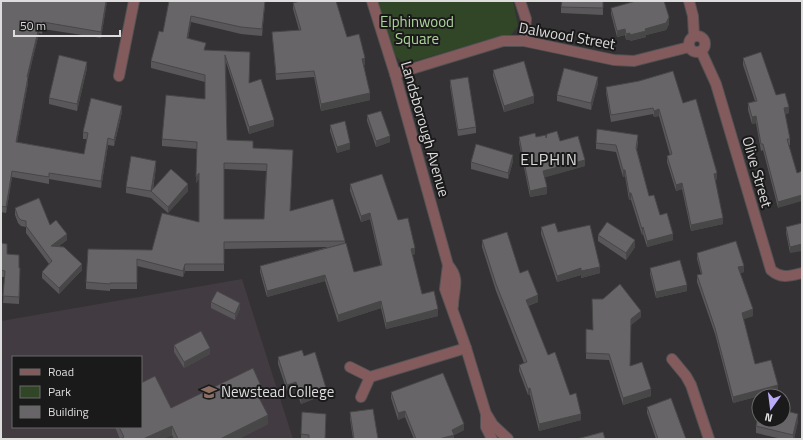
<svg xmlns="http://www.w3.org/2000/svg" width="803" height="440" viewBox="0 0 803 440" font-family="'Titillium Web',sans-serif">
  <style>
    .built { fill: #423b41; fill-rule: evenodd }
    .green { fill: #314627 }
    .lines { fill: none; stroke-linecap: round; stroke-linejoin: round }
    .minor-casing { stroke: #535153; stroke-width: 12 }
    .minor { stroke: #845b5d; stroke-width: 10 }
    .wall { fill: #595759; fill-rule: evenodd }
    .shaded-wall { fill: #484748 }
    .building { fill: #676567; stroke: #484748; fill-rule: evenodd }
    .labels { text-anchor: middle; stroke-width: 4; stroke-linejoin: round; paint-order: stroke }
    .park-label { font-size: 15px; fill: #add59a; stroke: #1b1a1b }
    .street-label { font-size: 15px; fill: #deddde; stroke: #1b1a1b }
    .poi-label { font-size: 15px; fill: #deddde; stroke: #1b1a1b; text-anchor: start }
    .neighbourhood-label { font-size: 16px; letter-spacing: 1px; fill: #deddde; stroke: #1b1a1b }
  </style>
  <rect width="100%" height="100%" fill="#343234"/>
  <path class="built" d="M 242,279 L 293,439 L 1,439 L 1,321 ZM 13,357 L 141,357 L 141,427 L 13,427 Z"/>
  <path class="green" d="M 378,1 L 513,1 L 518,26 L 511,35 L 497,37 L 408,63 L 402,62 L 395,56 Z"/>
  <g class="lines">
    <defs>
      <g id="minor">
        <path d="M 372,1 L 395,74 L 448,265 C 461,280 453,289 453,306"/>
        <path d="M 520,1 L 526,19 L 524,41"/>
        <path d="M 689,1 L 693,16 L 694,36"/>
        <circle cx="697" cy="44" r="8"/>
        <path d="M 701,51 L 716,84 L 771,270 C 781,279 790,276 802,273"/>
        <path d="M 395,74 L 503,41 L 524,41 L 614,60 L 634,61 L 689,47"/>
        <path d="M 119,76 L 134,1"/>
        <path d="M 448,265 L 445,289 L 466,348 L 486,414 L 486,427 L 492,439"/>
        <path d="M 672,359 L 686,376 L 691,385 L 709,439"/>
        <path d="M 350,367 L 370,377 L 466,348"/>
        <path d="M 361,397 L 370,377"/>
        <path d="M 487,415 L 493,425 L 508,439"/>
      </g>
    </defs>
    <use href="#minor" class="minor-casing"/>
    <use href="#minor" class="minor"/>
  </g>
  <g class="wall">
    <path d="M 1,1 L 107,1 L 101,38 L 43,29 L 42,34 L 39,33 L 28,77 L 28,83 L 17,142 L 84,154 L 87,139 L 83,139 L 83,132 L 122,112 L 114,146 L 108,145 L 101,188 L 49,179 L 49,184 L 12,177 L 6,213 L 1,212 Z"/>
    <path d="M 169,1 L 265,1 L 262,36 L 241,34 L 191,22 L 188,38 L 205,50 L 250,52 L 249,83 L 274,126 L 249,134 L 226,62 L 227,140 L 253,148 L 293,150 L 290,211 L 345,241 L 345,243 L 354,272 L 381,266 L 370,219 L 361,222 L 350,191 L 350,184 L 398,220 L 415,254 L 412,255 L 422,294 L 438,316 L 386,329 L 381,308 L 338,322 L 325,281 L 267,297 L 260,272 L 260,266 L 328,247 L 224,249 L 224,271 L 185,271 L 183,277 L 137,266 L 137,289 L 110,289 L 110,291 L 86,289 L 86,282 L 152,250 L 199,222 L 199,179 L 196,183 L 197,149 L 162,146 L 162,139 L 205,99 L 205,82 L 151,68 L 151,61 L 163,32 ZM 224,169 L 266,171 L 264,219 L 224,219 Z"/>
    <path d="M 603,1 L 603,15 L 561,13 L 561,7 Z"/>
    <path d="M 727,1 L 735,1 L 734,2 Z"/>
    <path d="M 293,3 L 347,37 L 365,65 L 364,65 L 370,100 L 321,111 L 314,77 L 276,80 L 272,32 L 299,30 L 293,9 Z"/>
    <path d="M 611,8 L 669,24 L 666,30 L 646,35 L 646,37 L 630,41 L 630,40 L 626,40 L 625,35 L 617,37 L 611,14 Z"/>
    <path d="M 743,58 L 776,95 L 789,113 L 785,114 L 790,139 L 790,145 L 789,145 L 778,208 L 763,150 L 761,151 L 756,123 L 752,124 L 748,110 L 748,103 L 755,101 L 743,65 Z"/>
    <path d="M 87,68 L 77,111 L 49,104 L 49,98 Z"/>
    <path d="M 493,70 L 534,103 L 504,112 L 493,76 Z"/>
    <path d="M 450,80 L 476,127 L 476,133 L 458,136 L 450,86 Z"/>
    <path d="M 598,83 L 591,110 L 557,101 L 557,95 Z"/>
    <path d="M 606,87 L 683,103 L 717,179 L 715,180 L 723,224 L 691,231 L 682,189 L 676,191 L 667,162 L 667,156 L 670,155 L 659,116 L 654,117 L 653,114 L 611,122 L 606,93 Z"/>
    <path d="M 367,115 L 390,142 L 376,147 L 367,121 Z"/>
    <path d="M 330,125 L 350,149 L 337,153 L 330,131 Z"/>
    <path d="M 519,137 L 546,138 L 560,141 L 585,166 L 545,177 L 547,194 L 530,197 L 519,143 Z"/>
    <path d="M 638,141 L 637,150 L 649,196 L 660,215 L 673,240 L 647,247 L 643,234 L 642,235 L 631,200 L 629,200 L 625,176 L 623,177 L 616,152 L 596,149 L 596,143 Z"/>
    <path d="M 513,161 L 508,179 L 471,169 L 471,162 Z"/>
    <path d="M 156,167 L 153,190 L 188,191 L 168,213 L 151,198 L 126,193 L 126,187 Z"/>
    <path d="M 15,208 L 50,225 L 67,240 L 59,246 L 82,270 L 59,294 L 42,278 L 42,272 L 49,264 L 26,233 L 26,227 L 21,226 L 18,223 L 15,215 Z"/>
    <path d="M 802,223 L 790,253 L 786,233 L 786,227 Z"/>
    <path d="M 541,227 L 558,232 L 600,273 L 581,278 L 581,275 L 557,282 L 541,234 Z"/>
    <path d="M 598,235 L 635,247 L 626,260 L 598,241 Z"/>
    <path d="M 482,240 L 520,273 L 538,302 L 528,306 L 548,355 L 570,395 L 581,420 L 539,431 L 530,395 L 528,395 L 519,371 L 519,365 L 524,363 L 496,291 L 482,247 Z"/>
    <path d="M 1,243 L 7,254 L 19,261 L 19,268 L 20,275 L 19,304 L 3,303 L 5,277 L 1,277 Z"/>
    <path d="M 697,253 L 744,272 L 740,273 L 753,316 L 743,319 L 755,364 L 778,391 L 733,403 L 715,334 L 697,282 L 697,275 L 701,274 L 697,259 Z"/>
    <path d="M 650,268 L 687,291 L 656,298 L 650,274 Z"/>
    <path d="M 211,302 L 240,309 L 235,320 L 211,308 Z"/>
    <path d="M 641,317 L 631,325 L 630,366 L 651,396 L 623,405 L 609,360 L 586,359 L 586,329 L 593,330 Z"/>
    <path d="M 174,345 L 210,354 L 184,368 L 174,352 Z"/>
    <path d="M 304,356 L 326,394 L 301,404 L 296,389 L 287,391 L 278,364 L 278,357 Z"/>
    <path d="M 391,392 L 464,430 L 454,435 L 454,439 L 414,439 L 405,417 L 398,420 L 391,398 Z"/>
    <path d="M 262,397 L 260,399 L 268,424 L 238,439 L 174,439 L 172,435 L 163,439 L 120,439 L 115,427 L 141,427 L 171,408 Z"/>
    <path d="M 647,407 L 686,439 L 656,439 L 647,413 Z"/>
    <path d="M 302,412 L 326,420 L 325,439 L 301,439 Z"/>
    <path d="M 350,412 L 378,439 L 353,439 L 350,419 Z"/>
    <path d="M 798,421 L 794,439 L 782,439 L 756,433 L 756,426 Z"/>
  </g>
  <g class="shaded-wall">
    <path d="M 106,1 L 107,1 L 101,38 L 101,32 Z"/>
    <path d="M 265,1 L 265,5 L 262,36 L 262,29 Z"/>
    <path d="M 191,16 L 191,22 L 187,45 L 187,38 Z"/>
    <path d="M 669,17 L 669,24 L 666,30 L 646,35 L 646,37 L 630,41 L 630,35 L 645,29 Z"/>
    <path d="M 39,27 L 39,33 L 27,83 L 27,77 Z"/>
    <path d="M 625,29 L 625,35 L 617,37 L 617,31 Z"/>
    <path d="M 630,33 L 630,40 L 626,40 L 626,34 Z"/>
    <path d="M 365,58 L 365,65 L 362,66 L 362,59 Z"/>
    <path d="M 87,62 L 87,68 L 77,111 L 77,104 Z"/>
    <path d="M 28,77 L 28,83 L 16,148 L 16,142 Z"/>
    <path d="M 598,77 L 598,83 L 591,110 L 591,103 Z"/>
    <path d="M 370,93 L 370,100 L 321,111 L 321,104 Z"/>
    <path d="M 534,96 L 534,103 L 504,112 L 504,106 Z"/>
    <path d="M 122,106 L 122,112 L 114,146 L 114,140 Z"/>
    <path d="M 789,107 L 789,113 L 784,115 L 784,108 Z"/>
    <path d="M 659,109 L 659,116 L 654,117 L 654,111 Z"/>
    <path d="M 756,116 L 756,123 L 752,124 L 752,117 Z"/>
    <path d="M 274,120 L 274,126 L 249,134 L 249,127 Z"/>
    <path d="M 390,136 L 390,142 L 376,147 L 376,141 Z"/>
    <path d="M 108,138 L 108,145 L 101,188 L 101,181 Z"/>
    <path d="M 350,143 L 350,149 L 337,153 L 337,147 Z"/>
    <path d="M 513,155 L 513,161 L 508,179 L 508,173 Z"/>
    <path d="M 585,160 L 585,166 L 543,178 L 543,171 Z"/>
    <path d="M 156,161 L 156,167 L 152,192 L 151,191 Z"/>
    <path d="M 623,170 L 625,170 L 625,176 L 623,177 Z"/>
    <path d="M 12,171 L 12,177 L 6,213 L 6,207 Z"/>
    <path d="M 199,173 L 199,179 L 196,183 L 196,177 Z"/>
    <path d="M 717,173 L 717,179 L 714,180 L 714,174 Z"/>
    <path d="M 682,183 L 682,189 L 676,191 L 676,185 Z"/>
    <path d="M 188,184 L 188,191 L 168,213 L 168,207 Z"/>
    <path d="M 547,187 L 547,194 L 530,197 L 530,191 Z"/>
    <rect x="629" y="193" width="2" height="7"/>
    <path d="M 802,195 L 802,201 L 778,208 L 778,202 Z"/>
    <path d="M 370,213 L 370,219 L 361,222 L 361,216 Z"/>
    <path d="M 723,218 L 723,224 L 691,231 L 691,225 Z"/>
    <path d="M 643,227 L 643,234 L 642,235 L 642,229 Z"/>
    <path d="M 67,234 L 67,240 L 51,252 L 51,246 Z"/>
    <path d="M 673,234 L 673,240 L 647,247 L 647,241 Z"/>
    <path d="M 635,240 L 635,247 L 626,260 L 626,253 Z"/>
    <path d="M 802,244 L 802,251 L 790,253 L 790,247 Z"/>
    <path d="M 415,248 L 415,254 L 411,255 L 411,249 Z"/>
    <path d="M 82,264 L 82,270 L 59,294 L 59,288 Z"/>
    <path d="M 185,264 L 185,271 L 183,277 L 183,271 Z"/>
    <path d="M 744,266 L 744,272 L 738,274 L 738,267 Z"/>
    <path d="M 600,267 L 600,273 L 581,278 L 581,271 Z"/>
    <path d="M 581,268 L 581,275 L 557,282 L 557,276 Z"/>
    <path d="M 325,275 L 325,281 L 267,297 L 267,291 Z"/>
    <path d="M 687,285 L 687,291 L 656,298 L 656,292 Z"/>
    <path d="M 538,295 L 538,302 L 526,306 L 526,300 Z"/>
    <path d="M 381,301 L 381,308 L 338,322 L 338,315 Z"/>
    <path d="M 240,303 L 240,309 L 235,320 L 235,314 Z"/>
    <path d="M 438,309 L 438,316 L 386,329 L 386,323 Z"/>
    <path d="M 753,309 L 753,316 L 742,320 L 742,313 Z"/>
    <path d="M 641,311 L 641,317 L 631,325 L 631,319 Z"/>
    <path d="M 210,348 L 210,354 L 184,368 L 184,362 Z"/>
    <path d="M 296,382 L 296,389 L 287,391 L 287,385 Z"/>
    <path d="M 778,385 L 778,391 L 733,403 L 733,397 Z"/>
    <path d="M 262,388 L 262,397 L 256,401 L 256,392 Z"/>
    <path d="M 326,388 L 326,394 L 301,404 L 301,398 Z"/>
    <path d="M 530,388 L 530,395 L 528,395 L 528,389 Z"/>
    <path d="M 651,389 L 651,396 L 623,405 L 623,398 Z"/>
    <path d="M 405,411 L 405,417 L 398,420 L 398,413 Z"/>
    <path d="M 581,414 L 581,420 L 539,431 L 539,424 Z"/>
    <path d="M 798,414 L 798,421 L 794,439 L 793,439 L 793,435 Z"/>
    <path d="M 268,415 L 268,424 L 238,439 L 220,439 Z"/>
    <path d="M 464,424 L 464,430 L 454,435 L 454,439 L 439,439 L 452,430 Z"/>
    <path d="M 172,426 L 172,435 L 163,439 L 143,439 Z"/>
  </g>
  <g class="building">
    <path d="M 1,1 L 106,1 L 101,32 L 43,22 L 42,27 L 39,27 L 27,77 L 28,77 L 16,142 L 84,154 L 88,133 L 83,132 L 91,98 L 122,106 L 114,140 L 108,138 L 101,181 L 49,173 L 49,177 L 12,171 L 6,207 L 1,206 Z"/>
    <path d="M 169,1 L 265,1 L 262,29 L 241,27 L 191,16 L 187,38 L 206,43 L 204,50 L 250,52 L 249,83 L 261,79 L 274,120 L 249,127 L 225,55 L 227,140 L 253,141 L 253,148 L 293,150 L 290,211 L 333,199 L 345,241 L 224,242 L 224,264 L 185,264 L 183,271 L 137,259 L 137,283 L 110,283 L 110,284 L 86,282 L 88,249 L 152,250 L 162,213 L 199,222 L 199,173 L 196,177 L 197,142 L 162,139 L 166,95 L 205,99 L 205,75 L 151,61 L 159,31 L 163,32 ZM 224,163 L 267,164 L 264,219 L 224,219 Z"/>
    <path d="M 300,1 L 336,1 L 347,37 L 359,34 L 365,58 L 362,59 L 370,93 L 321,104 L 314,71 L 276,74 L 272,32 L 301,30 L 293,3 Z"/>
    <path d="M 562,1 L 603,1 L 603,8 L 561,7 Z"/>
    <path d="M 636,1 L 664,1 L 669,17 L 666,23 L 645,29 L 646,31 L 630,35 L 630,33 L 626,34 L 625,29 L 617,31 L 611,8 Z"/>
    <path d="M 761,52 L 776,95 L 785,93 L 789,107 L 784,108 L 790,139 L 787,139 L 797,173 L 802,171 L 802,195 L 778,202 L 763,144 L 761,144 L 756,116 L 752,117 L 748,103 L 757,101 L 743,58 Z"/>
    <path d="M 59,55 L 87,62 L 77,104 L 49,98 Z"/>
    <path d="M 524,61 L 534,96 L 504,106 L 493,70 Z"/>
    <path d="M 564,68 L 598,77 L 591,103 L 557,95 Z"/>
    <path d="M 673,71 L 683,103 L 696,99 L 717,173 L 714,174 L 723,218 L 691,225 L 682,183 L 676,185 L 667,156 L 672,154 L 659,109 L 654,111 L 653,108 L 611,115 L 606,87 L 639,81 Z"/>
    <path d="M 468,77 L 476,127 L 458,130 L 450,80 Z"/>
    <path d="M 381,111 L 390,136 L 376,141 L 367,115 Z"/>
    <path d="M 345,121 L 350,143 L 337,147 L 330,125 Z"/>
    <path d="M 597,129 L 638,135 L 636,148 L 649,196 L 654,195 L 660,215 L 667,213 L 673,234 L 647,241 L 643,227 L 642,229 L 631,193 L 629,193 L 625,170 L 623,170 L 616,145 L 596,143 Z"/>
    <path d="M 557,131 L 560,141 L 578,136 L 585,160 L 543,171 L 547,187 L 530,191 L 519,137 L 535,133 L 536,137 L 546,135 L 546,138 L 547,134 Z"/>
    <path d="M 476,144 L 513,155 L 508,173 L 471,162 Z"/>
    <path d="M 131,156 L 156,161 L 151,191 L 126,187 Z"/>
    <path d="M 171,169 L 188,184 L 168,207 L 151,191 Z"/>
    <path d="M 382,174 L 398,220 L 408,218 L 415,248 L 411,249 L 422,294 L 434,291 L 438,309 L 386,323 L 381,301 L 338,315 L 325,275 L 267,291 L 260,266 L 346,243 L 354,272 L 382,265 L 370,213 L 361,216 L 350,184 Z"/>
    <path d="M 39,198 L 50,225 L 56,220 L 67,234 L 51,246 L 64,247 L 82,264 L 59,288 L 42,272 L 52,261 L 26,226 L 26,221 L 21,220 L 18,217 L 15,208 Z"/>
    <path d="M 607,222 L 635,240 L 626,253 L 598,235 Z"/>
    <path d="M 555,223 L 558,232 L 590,225 L 600,267 L 581,271 L 581,268 L 557,276 L 541,227 Z"/>
    <path d="M 802,223 L 802,244 L 790,247 L 786,227 Z"/>
    <path d="M 507,232 L 520,273 L 528,270 L 538,295 L 526,300 L 548,355 L 555,352 L 570,395 L 576,393 L 581,414 L 539,424 L 530,388 L 528,389 L 519,365 L 527,362 L 496,284 L 482,240 Z"/>
    <path d="M 736,241 L 744,266 L 738,267 L 753,309 L 742,313 L 755,364 L 771,360 L 778,385 L 733,397 L 715,328 L 697,275 L 702,274 L 697,253 Z"/>
    <path d="M 1,243 L 7,244 L 7,254 L 19,255 L 19,268 L 20,268 L 19,297 L 3,296 L 5,271 L 1,270 Z"/>
    <path d="M 680,260 L 687,285 L 656,292 L 650,268 Z"/>
    <path d="M 620,284 L 641,311 L 631,319 L 630,366 L 642,362 L 651,389 L 623,398 L 609,354 L 586,353 L 586,329 L 593,330 L 592,299 L 603,299 Z"/>
    <path d="M 217,291 L 240,303 L 235,314 L 211,302 Z"/>
    <path d="M 201,331 L 210,348 L 184,362 L 174,345 Z"/>
    <path d="M 302,350 L 304,356 L 315,352 L 326,388 L 301,398 L 296,382 L 287,385 L 278,357 Z"/>
    <path d="M 253,368 L 262,388 L 256,392 L 268,415 L 220,439 L 178,439 L 172,426 L 143,439 L 120,439 L 124,437 L 119,427 L 141,427 L 141,383 L 155,376 L 171,408 Z"/>
    <path d="M 443,373 L 464,424 L 452,430 L 454,435 L 439,439 L 416,439 L 405,411 L 398,413 L 391,392 Z"/>
    <path d="M 671,398 L 686,439 L 658,439 L 647,407 Z"/>
    <path d="M 373,409 L 378,439 L 354,439 L 350,412 Z"/>
    <path d="M 783,410 L 798,414 L 793,435 L 756,426 L 759,413 L 759,420 L 783,420 Z"/>
    <path d="M 302,412 L 326,414 L 325,439 L 309,439 L 309,435 L 301,434 Z"/>
    <path d="M 603,432 L 605,439 L 577,439 Z"/>
  </g>
  <defs>
    <symbol id="school-bare" viewBox="-9 -9 18 18"><path d="M0-5L7-2L0 1L-7-2ZM-4 1L0 2.5L4 1V4Q0 6-4 4Z" fill="#8d6e63" stroke="#1b1a1b" stroke-width="2.5" paint-order="stroke"/></symbol>
  </defs>
  <g fill-rule="evenodd">
    <use href="#school-bare" x="198" y="381" width="22" height="22"/>
  </g>
  <g class="labels">
    <g class="park-label">
      <text x="417" y="27">Elphinwood<tspan x="417" dy="17">Square</tspan></text>
    </g>
    <g class="street-label">
      <text transform="translate(567 36) rotate(10)" y="5">Dalwood Street</text>
      <text transform="translate(425 129) rotate(74)" y="5">Landsborough Avenue</text>
      <text transform="translate(757 172) rotate(74)" y="5">Olive Street</text>
    </g>
    <g class="poi-label">
      <text x="221" y="397">Newstead College</text>
    </g>
    <g class="neighbourhood-label">
      <text x="549" y="165">ELPHIN</text>
    </g>
  </g>
  <rect width="803" height="440" fill="none" stroke="#deddde" stroke-width="4"/>
  <rect x="12" y="356" width="130" height="72" fill="#1b1a1b" stroke="#696869"/>
  <rect x="20" y="369" width="20" height="6" fill="#845b5d" stroke="#696869"/>
  <text x="48" y="376" font-size="12" fill="#deddde">Road</text>
  <rect x="20" y="386" width="20" height="12" fill="#314627" stroke="#696869"/>
  <text x="48" y="396" font-size="12" fill="#deddde">Park</text>
  <rect x="20" y="406" width="20" height="12" fill="#676567" stroke="#696869"/>
  <text x="48" y="416" font-size="12" fill="#deddde">Building</text>
  <g transform="translate(771 408) rotate(194)"><circle r="19" fill="#1b1a1b" stroke="#696869"/>
  <path d="M0-3L7 15L0 10L-7 15Z" fill="#b9abf7"/>
  <text y="-6" font-size="11" font-weight="bold" text-anchor="middle" fill="#deddde">N</text>
  </g>
  <path d="M14 30v6h106v-6" fill="none" stroke="#deddde" stroke-width="2"/>
  <text x="20" y="30" font-size="12" fill="#deddde" stroke="#1b1a1b" stroke-width="3" paint-order="stroke">50 m</text>
</svg>
